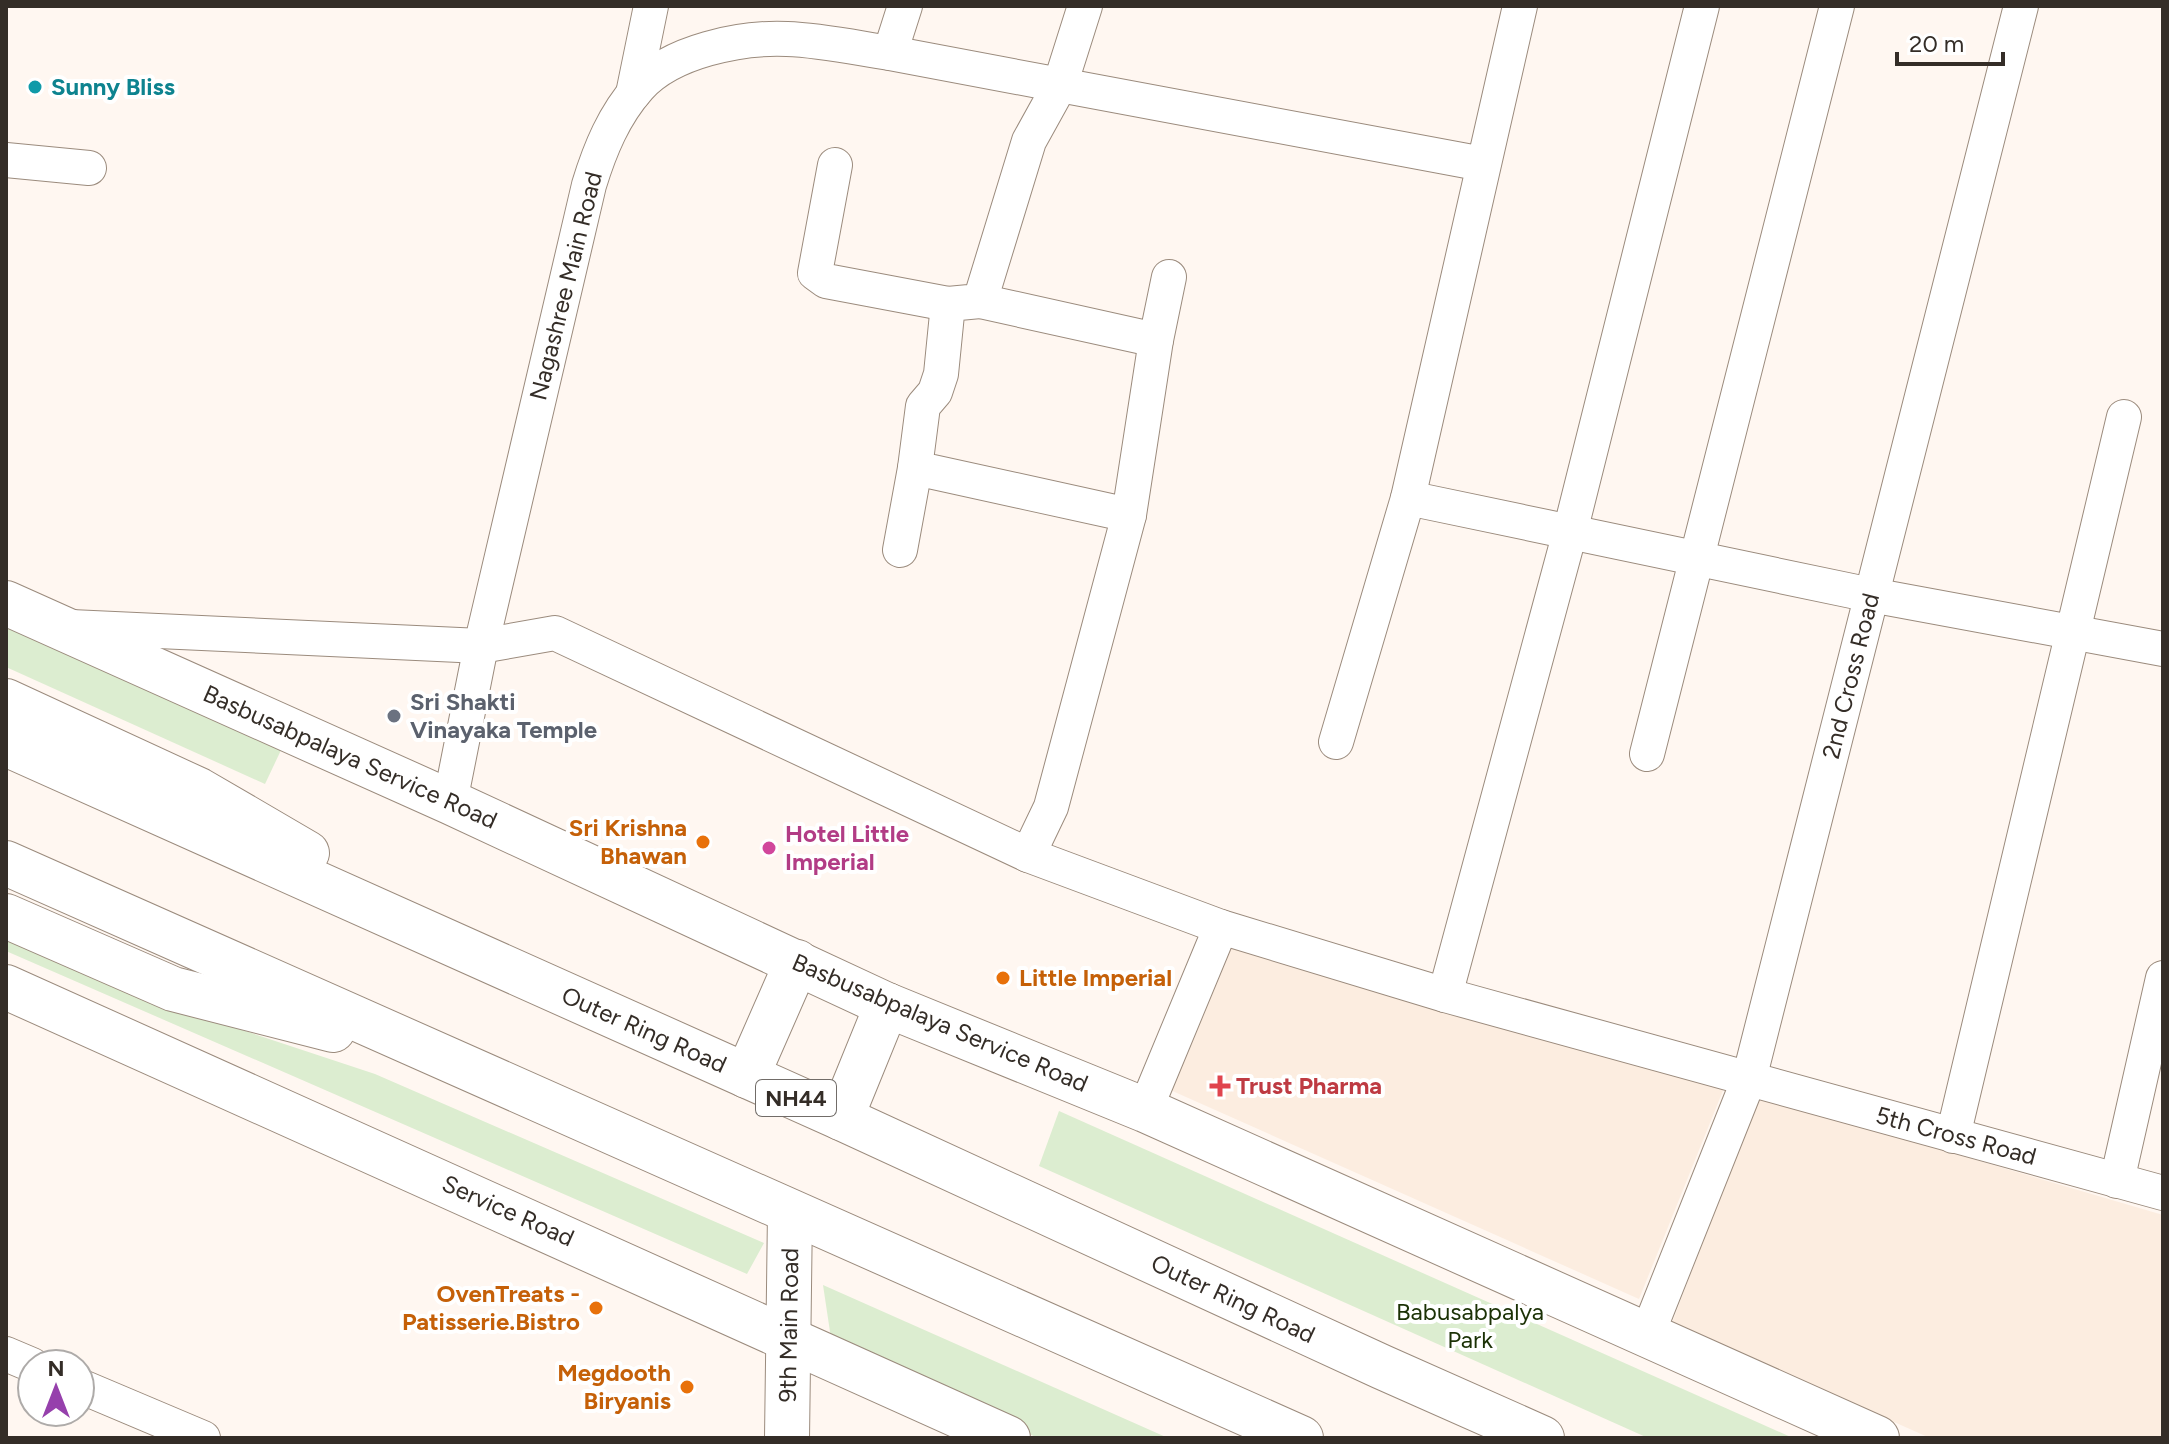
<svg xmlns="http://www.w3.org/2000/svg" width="2169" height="1444" viewBox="0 0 2169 1444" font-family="Figtree,sans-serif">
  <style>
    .built { fill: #fcede0 }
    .green { fill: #dcedd0 }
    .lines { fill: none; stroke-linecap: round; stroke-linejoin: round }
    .minor-casing { stroke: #9b8b7d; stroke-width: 36 }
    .tertiary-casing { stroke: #9b8b7d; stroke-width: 46 }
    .trunk-casing { stroke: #9b8b7d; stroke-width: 46 }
    .minor { stroke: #fff; stroke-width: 34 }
    .tertiary { stroke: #fff; stroke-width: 44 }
    .trunk { stroke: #fff; stroke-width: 44 }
    .culture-dot { fill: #0f9aa8; stroke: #fff; stroke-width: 3 }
    .worship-dot { fill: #6b7280; stroke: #fff; stroke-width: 3 }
    .food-dot { fill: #e8710a; stroke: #fff; stroke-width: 3 }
    .hotel-dot { fill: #d1479c; stroke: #fff; stroke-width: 3 }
    .health-dot { fill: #e0444e; stroke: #fff; stroke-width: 3 }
    .labels { text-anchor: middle; stroke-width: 8; stroke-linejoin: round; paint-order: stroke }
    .shield { fill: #fff; stroke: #716c68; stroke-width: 2 }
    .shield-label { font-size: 22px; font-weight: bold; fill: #342d27 }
    .culture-label { font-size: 24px; font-weight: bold; fill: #0d838f; stroke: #fff; text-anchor: start }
    .street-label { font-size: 24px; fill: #342d27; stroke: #fff }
    .worship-label { font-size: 24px; font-weight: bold; fill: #5b616d; stroke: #fff; text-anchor: start }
    .food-label { font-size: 24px; font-weight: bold; fill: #c56008; stroke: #fff; text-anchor: end }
    .hotel-label { font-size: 24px; font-weight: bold; fill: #b23c85; stroke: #fff; text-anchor: start }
    .health-label { font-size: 24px; font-weight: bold; fill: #be3a42; stroke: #fff; text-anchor: start }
    .park-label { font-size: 24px; fill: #1b3105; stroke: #fff }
  </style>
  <rect width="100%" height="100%" fill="#fff7f1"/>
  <g class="built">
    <path d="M 1232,943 L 1724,1088 L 1639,1299 L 1168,1089 Z"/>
    <path d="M 1758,1096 L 2163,1215 L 2163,1438 L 1930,1438 L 1672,1323 Z"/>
  </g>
  <g class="green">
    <path d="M 6,624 L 282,748 L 265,784 L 6,667 Z"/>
    <path d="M 6,928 L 218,1022 L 375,1074 L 764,1243 L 747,1274 L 6,951 Z"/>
    <path d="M 1059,1111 L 1793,1438 L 1648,1438 L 1039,1166 Z"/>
    <path d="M 823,1285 L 1168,1438 L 1038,1438 L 832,1345 Z"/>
  </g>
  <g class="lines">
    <defs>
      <g id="minor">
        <path d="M 1085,6 L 1060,85 L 1483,164"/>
        <path d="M 890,53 L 1060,85 L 1029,141 L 980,301 L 948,304 L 941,374 L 935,392 L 923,406 L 915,468 L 1129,515 L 1051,807 L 1028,855"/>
        <path d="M 633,94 L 651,6"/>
        <path d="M 6,160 L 89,168"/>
        <path d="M 835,165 L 815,273 L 826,281 L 948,304"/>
        <path d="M 980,301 L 1156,340"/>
        <path d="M 1408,498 L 1871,595 L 2163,649"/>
        <path d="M 1129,515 L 1156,340 L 1169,277"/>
        <path d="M 900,550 L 915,468"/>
        <path d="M 71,627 L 481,646 L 555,633 L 1028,855 L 1221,927 L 1445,995 L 2163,1193"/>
        <path d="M 1336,742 L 1408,498 L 1520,6"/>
        <path d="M 1647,754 L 1837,6"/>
        <path d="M 450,802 L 481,646 L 589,185 C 600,149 614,115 639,87 C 671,51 741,37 787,39 C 821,40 857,48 890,53 L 905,6"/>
        <path d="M 1445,995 L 1570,532 L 1702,6"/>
        <path d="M 1145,1110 L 1221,927"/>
        <path d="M 1953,1136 L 2124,417"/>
        <path d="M 2117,1181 L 2163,978"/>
        <path d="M 1647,1335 L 1749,1079 L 2021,6"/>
        <path d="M 6,1354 L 32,1365"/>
        <path d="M 80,1386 L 203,1438"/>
      </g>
      <g id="tertiary">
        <path d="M 6,603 L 450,802 L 887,1005 L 1145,1110 L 1877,1438"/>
        <path d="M 6,987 L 1008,1438"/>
        <path d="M 787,1438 L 790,1212"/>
      </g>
      <g id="trunk">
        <path d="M 6,701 L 199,790 L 307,853"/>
        <path d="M 6,744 L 841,1118 L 1382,1367 L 1542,1438"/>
        <path d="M 6,863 L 1301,1438"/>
        <path d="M 6,916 L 173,989 L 333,1030"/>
        <path d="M 747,1076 L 797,962"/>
        <path d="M 841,1118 L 887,1005"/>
      </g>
    </defs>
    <use href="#minor" class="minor-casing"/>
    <use href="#tertiary" class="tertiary-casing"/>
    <use href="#trunk" class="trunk-casing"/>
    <use href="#minor" class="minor"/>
    <use href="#tertiary" class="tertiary"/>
    <use href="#trunk" class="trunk"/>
  </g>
  <circle class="culture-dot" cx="35" cy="87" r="8"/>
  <circle class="worship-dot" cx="394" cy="716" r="8"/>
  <g class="food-dot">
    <circle cx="703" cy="842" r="8"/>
    <circle cx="1003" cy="978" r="8"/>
    <circle cx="596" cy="1308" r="8"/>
    <circle cx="687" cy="1387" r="8"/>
  </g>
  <circle class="hotel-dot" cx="769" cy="848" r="8"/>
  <path class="health-dot" d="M1216 1074h8v8h8v8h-8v8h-8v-8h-8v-8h8z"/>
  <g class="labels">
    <rect class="shield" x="756" y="1080" width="80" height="36" rx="6"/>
    <g class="shield-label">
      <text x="796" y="1106">NH44</text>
    </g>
    <g class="culture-label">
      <text x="51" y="95">Sunny Bliss</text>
    </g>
    <g class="street-label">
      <text transform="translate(566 286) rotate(-76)" y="8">Nagashree Main Road</text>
      <text transform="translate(1851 676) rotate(-76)" y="8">2nd Cross Road</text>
      <text transform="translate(350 757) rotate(24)" y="8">Basbusabpalaya Service Road</text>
      <text transform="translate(940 1023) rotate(23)" y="8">Basbusabpalaya Service Road</text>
      <text transform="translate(644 1030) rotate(24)" y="8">Outer Ring Road</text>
      <text transform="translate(1956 1136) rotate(15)" y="8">5th Cross Road</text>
      <text transform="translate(508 1211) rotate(24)" y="8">Service Road</text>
      <text transform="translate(1233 1299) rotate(25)" y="8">Outer Ring Road</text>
      <text transform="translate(789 1325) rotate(-89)" y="8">9th Main Road</text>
    </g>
    <g class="worship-label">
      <text x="410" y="710">Sri Shakti<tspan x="410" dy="28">Vinayaka Temple</tspan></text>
    </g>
    <g class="food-label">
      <text x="687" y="836">Sri Krishna<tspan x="687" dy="28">Bhawan</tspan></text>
      <text x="1019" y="986" text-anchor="start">Little Imperial</text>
      <text x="580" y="1302">OvenTreats -<tspan x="580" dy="28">Patisserie.Bistro</tspan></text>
      <text x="671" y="1381">Megdooth<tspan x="671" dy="28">Biryanis</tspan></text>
    </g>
    <g class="hotel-label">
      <text x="785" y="842">Hotel Little<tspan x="785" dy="28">Imperial</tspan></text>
    </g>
    <g class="health-label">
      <text x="1236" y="1094">Trust Pharma</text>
    </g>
    <g class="park-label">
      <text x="1470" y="1320">Babusabpalya<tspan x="1470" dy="28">Park</tspan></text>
    </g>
  </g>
  <rect width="2169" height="1444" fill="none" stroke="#342d27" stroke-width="16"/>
  <g transform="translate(56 1388)"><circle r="38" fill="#ffffff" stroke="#aeaba9" stroke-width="2"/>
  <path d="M0-6L14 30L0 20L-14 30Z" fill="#9640ac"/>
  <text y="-12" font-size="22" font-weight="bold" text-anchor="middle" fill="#342d27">N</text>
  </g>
  <path d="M1897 52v12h106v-12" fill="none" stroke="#342d27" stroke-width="4"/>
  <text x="1909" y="52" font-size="24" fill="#342d27" stroke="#ffffff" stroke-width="6" paint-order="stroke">20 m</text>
</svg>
